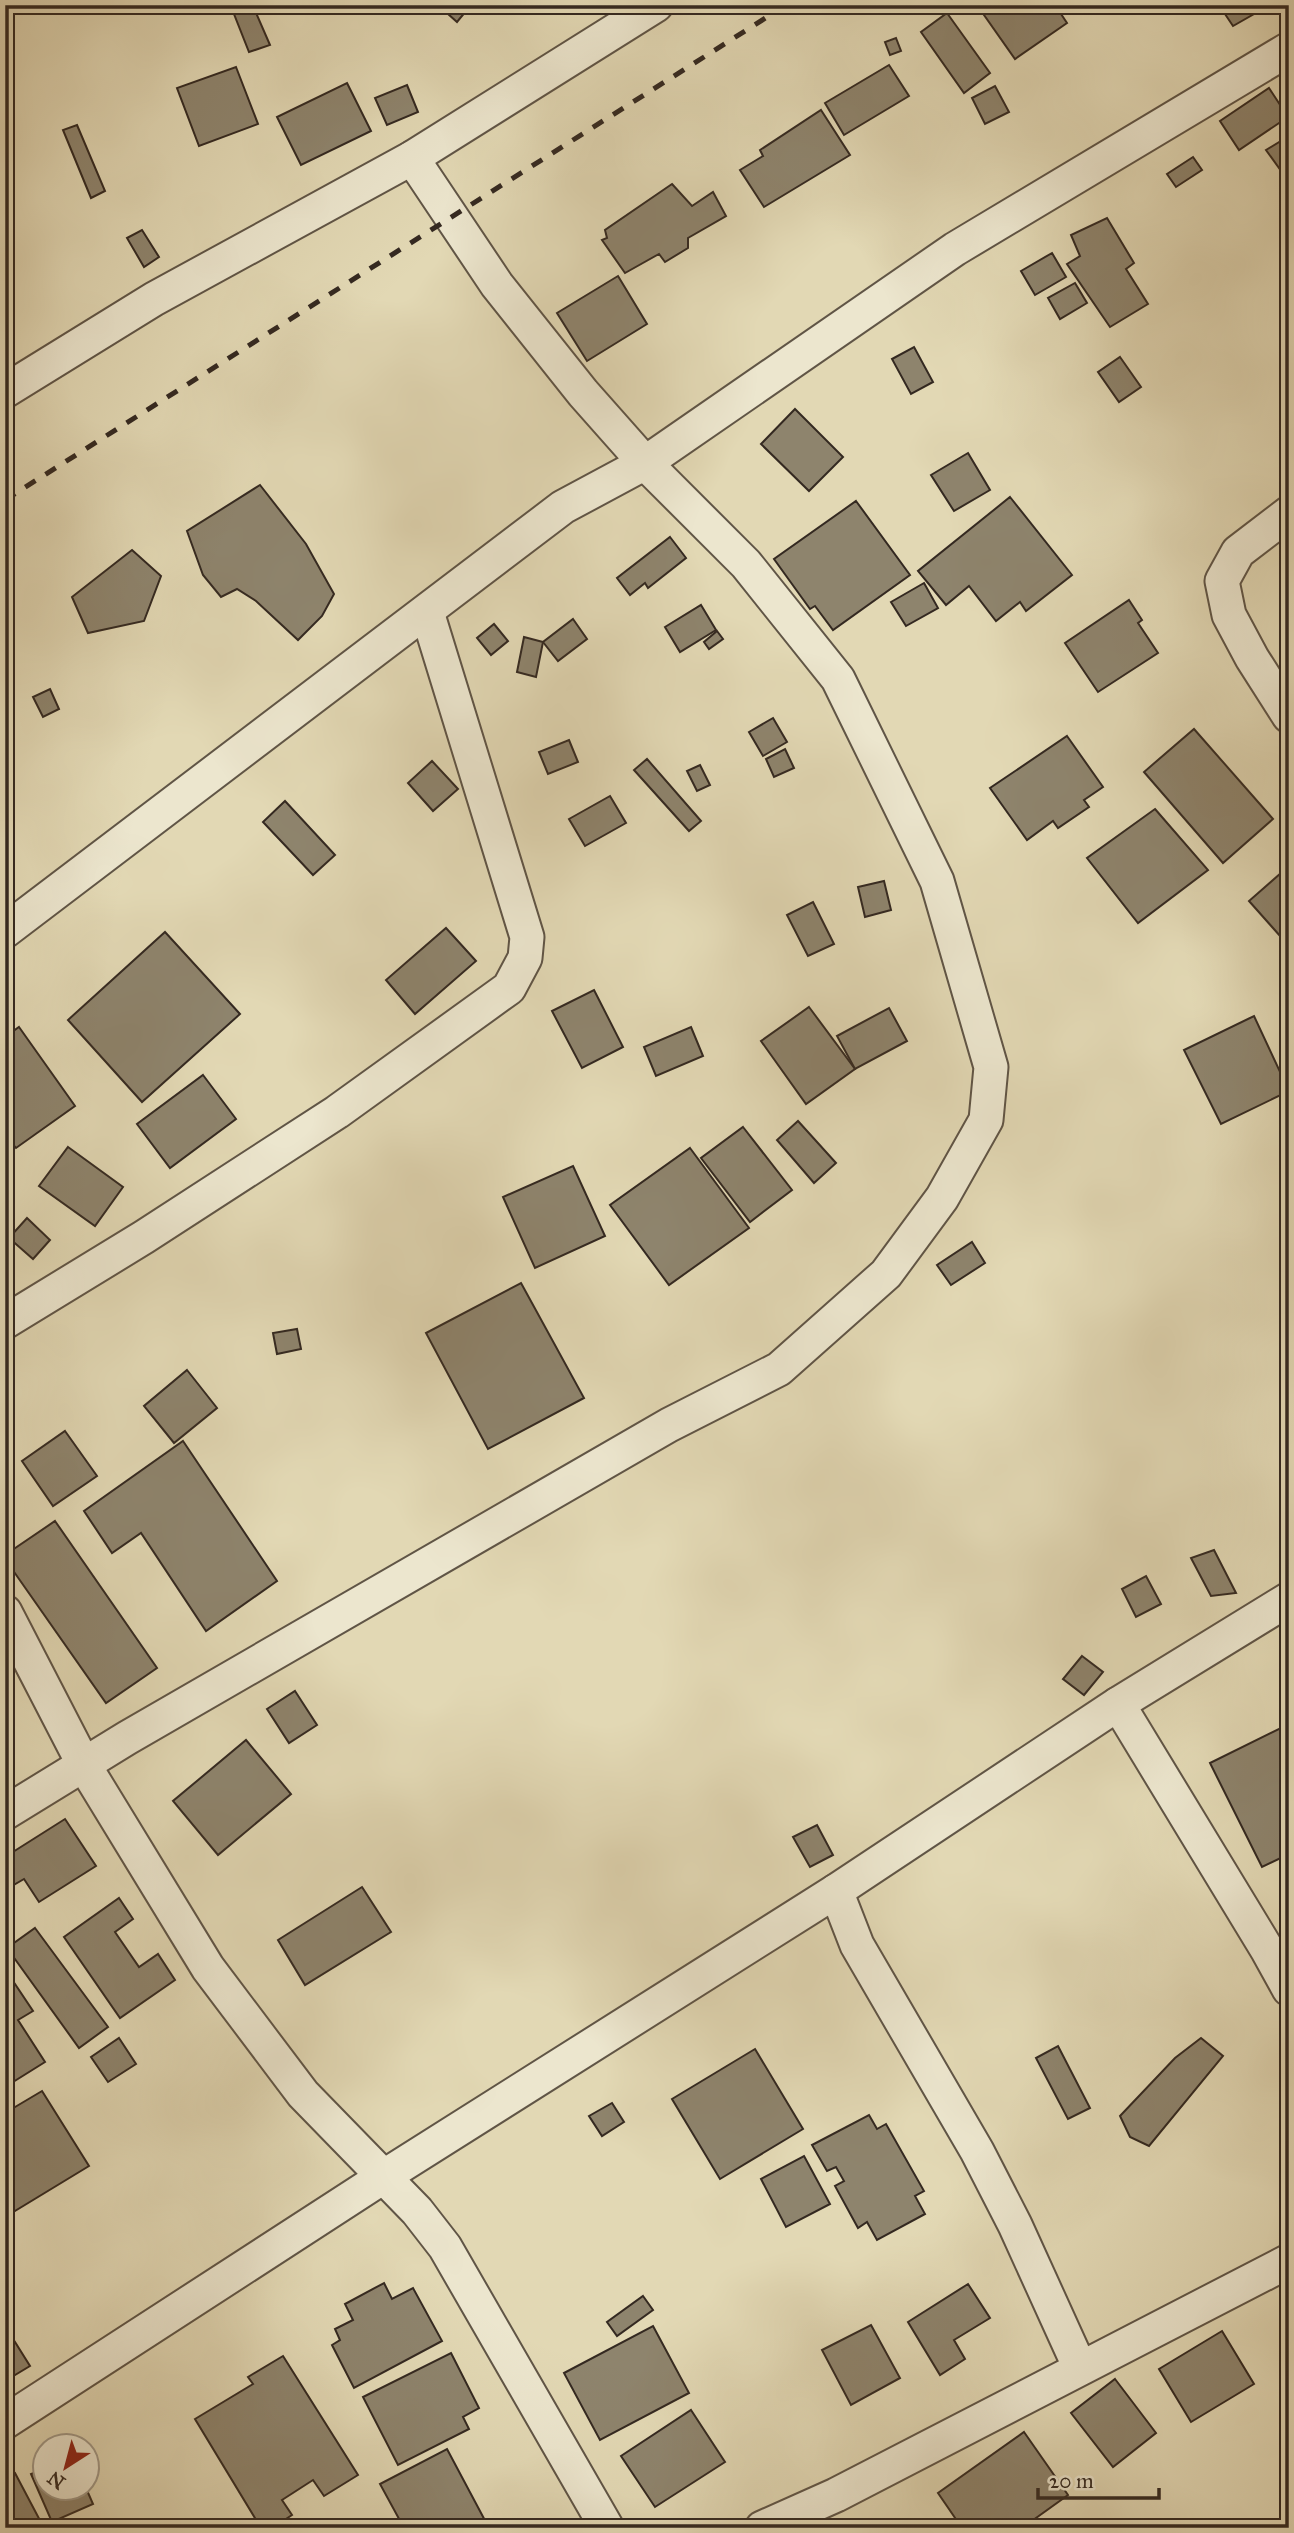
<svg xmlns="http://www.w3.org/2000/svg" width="1294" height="2533" viewBox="0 0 1294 2533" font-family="'IM FELL Great Primer',serif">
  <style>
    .building { fill: #8e846d; stroke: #342921; stroke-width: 2 }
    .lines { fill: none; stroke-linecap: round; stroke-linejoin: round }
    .street-casing { stroke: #605546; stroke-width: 37 }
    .street { stroke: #ece6ce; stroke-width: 33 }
    .rail { stroke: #342921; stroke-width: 5; stroke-dasharray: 12 12; stroke-linecap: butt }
  </style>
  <rect width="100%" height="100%" fill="#e2d8b4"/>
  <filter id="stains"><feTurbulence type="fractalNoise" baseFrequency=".00286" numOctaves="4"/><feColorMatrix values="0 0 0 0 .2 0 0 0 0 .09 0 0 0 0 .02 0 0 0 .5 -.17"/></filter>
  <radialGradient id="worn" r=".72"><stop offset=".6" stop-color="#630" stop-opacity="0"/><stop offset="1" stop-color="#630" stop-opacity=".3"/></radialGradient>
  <g class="building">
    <path d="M 438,5 L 471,5 L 457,22 Z"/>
    <path d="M 977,5 L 1055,5 L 1067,23 L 1015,59 Z"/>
    <path d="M 1219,5 L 1267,5 L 1268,6 L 1233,26 Z"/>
    <path d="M 253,6 L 270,45 L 249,52 L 234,14 Z"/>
    <path d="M 947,13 L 990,73 L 964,93 L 921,32 Z"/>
    <path d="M 896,38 L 901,51 L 890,55 L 885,42 Z"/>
    <path d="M 889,65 L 909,96 L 844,135 L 825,103 Z"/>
    <path d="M 236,67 L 258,124 L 199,146 L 177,88 Z"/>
    <path d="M 347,83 L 371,131 L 301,165 L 277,117 Z"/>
    <path d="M 407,85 L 418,112 L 387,125 L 375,98 Z"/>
    <path d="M 995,86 L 1009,112 L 985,124 L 972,98 Z"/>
    <path d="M 1269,88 L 1288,117 L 1239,150 L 1220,121 Z"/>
    <path d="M 821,110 L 850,155 L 764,207 L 740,170 L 763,156 L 760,150 Z"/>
    <path d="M 77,125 L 105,191 L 91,198 L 63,130 Z"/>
    <path d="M 1289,136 L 1289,182 L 1266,150 Z"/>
    <path d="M 1193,157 L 1202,170 L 1176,187 L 1167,174 Z"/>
    <path d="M 672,184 L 692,206 L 713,192 L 726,216 L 688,238 L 688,248 L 665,262 L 659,254 L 625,273 L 602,240 L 607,238 L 605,230 Z"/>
    <path d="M 1107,218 L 1134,263 L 1126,269 L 1148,304 L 1110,327 L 1067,264 L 1080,256 L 1071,235 Z"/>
    <path d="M 142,230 L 159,257 L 144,267 L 127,238 Z"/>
    <path d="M 1052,253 L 1066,277 L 1035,295 L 1021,271 Z"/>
    <path d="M 618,276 L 647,324 L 587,361 L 557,313 Z"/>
    <path d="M 1075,283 L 1087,303 L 1060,319 L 1048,298 Z"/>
    <path d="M 914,347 L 933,382 L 911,394 L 892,359 Z"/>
    <path d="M 1120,357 L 1141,387 L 1119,402 L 1098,372 Z"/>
    <path d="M 795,409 L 843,457 L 809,491 L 761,444 Z"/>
    <path d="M 968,453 L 990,490 L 954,511 L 931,475 Z"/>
    <path d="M 260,485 L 306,544 L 334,594 L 322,616 L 298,640 L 256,601 L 237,589 L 221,597 L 203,575 L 187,531 Z"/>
    <path d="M 1010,497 L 1072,575 L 1026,611 L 1020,602 L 996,621 L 969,586 L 946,605 L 918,571 Z"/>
    <path d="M 856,501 L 910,575 L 833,630 L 815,606 L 810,609 L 774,559 Z"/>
    <path d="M 670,537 L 686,558 L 648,588 L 645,583 L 630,595 L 617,578 Z"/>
    <path d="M 132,550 L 161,576 L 144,621 L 88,633 L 72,597 Z"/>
    <path d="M 924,583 L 938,608 L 906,626 L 891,602 Z"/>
    <path d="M 1129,600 L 1142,620 L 1138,623 L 1158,653 L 1098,692 L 1065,643 Z"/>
    <path d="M 701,605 L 716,630 L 680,652 L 665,627 Z"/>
    <path d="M 573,619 L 587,639 L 558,661 L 543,642 Z"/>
    <path d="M 494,624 L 508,641 L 491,655 L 477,638 Z"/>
    <path d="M 717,631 L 723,639 L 709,649 L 704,642 Z"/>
    <path d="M 524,637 L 543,642 L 536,677 L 517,672 Z"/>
    <path d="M 50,689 L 59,709 L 43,717 L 33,697 Z"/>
    <path d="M 773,718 L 787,742 L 763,756 L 749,732 Z"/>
    <path d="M 1194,729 L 1273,819 L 1223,863 L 1144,772 Z"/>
    <path d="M 1067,736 L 1103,787 L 1084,800 L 1089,807 L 1058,828 L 1053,821 L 1027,840 L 990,788 Z"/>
    <path d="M 569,740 L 578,762 L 548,774 L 539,752 Z"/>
    <path d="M 785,749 L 794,768 L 774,777 L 766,759 Z"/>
    <path d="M 647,759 L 701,821 L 689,831 L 634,770 Z"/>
    <path d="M 432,761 L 458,789 L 433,811 L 408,783 Z"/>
    <path d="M 700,765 L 710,785 L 697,791 L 687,771 Z"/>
    <path d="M 610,796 L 626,823 L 585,846 L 569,819 Z"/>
    <path d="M 285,801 L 335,855 L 313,875 L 263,822 Z"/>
    <path d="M 1155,809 L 1208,870 L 1138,923 L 1087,858 Z"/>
    <path d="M 1289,866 L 1289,946 L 1249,901 Z"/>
    <path d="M 884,881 L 891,910 L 865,917 L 858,887 Z"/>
    <path d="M 813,902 L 834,944 L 808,956 L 787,915 Z"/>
    <path d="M 446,928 L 476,961 L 415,1014 L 386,980 Z"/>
    <path d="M 165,932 L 240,1014 L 142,1102 L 68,1020 Z"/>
    <path d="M 594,990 L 623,1047 L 582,1068 L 552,1011 Z"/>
    <path d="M 809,1007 L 855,1069 L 806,1104 L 761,1041 Z"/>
    <path d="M 889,1008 L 907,1041 L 855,1069 L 837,1036 Z"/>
    <path d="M 1254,1016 L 1289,1091 L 1221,1124 L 1184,1050 Z"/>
    <path d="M 19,1027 L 75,1106 L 16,1148 L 5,1134 L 5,1037 Z"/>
    <path d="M 691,1027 L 703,1056 L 656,1076 L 644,1047 Z"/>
    <path d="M 203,1075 L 236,1119 L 170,1168 L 137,1124 Z"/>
    <path d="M 798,1121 L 836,1163 L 814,1183 L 777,1140 Z"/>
    <path d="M 743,1127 L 792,1190 L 750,1222 L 701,1158 Z"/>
    <path d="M 68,1147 L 123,1187 L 95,1226 L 39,1186 Z"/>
    <path d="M 690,1148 L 749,1228 L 669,1285 L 610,1205 Z"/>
    <path d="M 573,1166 L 605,1236 L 535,1268 L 503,1197 Z"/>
    <path d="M 27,1218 L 50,1240 L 33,1259 L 9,1238 Z"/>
    <path d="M 972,1242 L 985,1263 L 951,1285 L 937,1265 Z"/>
    <path d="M 521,1283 L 584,1398 L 488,1449 L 426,1333 Z"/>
    <path d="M 297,1329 L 301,1349 L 277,1354 L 273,1333 Z"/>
    <path d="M 187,1370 L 217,1408 L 174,1443 L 144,1406 Z"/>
    <path d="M 65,1431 L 97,1476 L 53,1506 L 22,1461 Z"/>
    <path d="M 183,1441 L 277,1581 L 206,1631 L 141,1533 L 112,1553 L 84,1511 Z"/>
    <path d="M 55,1521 L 157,1668 L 106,1703 L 5,1559 L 5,1555 Z"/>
    <path d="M 1214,1550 L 1236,1593 L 1211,1596 L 1191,1558 Z"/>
    <path d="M 1146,1576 L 1161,1604 L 1136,1617 L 1122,1589 Z"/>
    <path d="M 1082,1656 L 1103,1672 L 1084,1695 L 1063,1679 Z"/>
    <path d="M 295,1691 L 317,1725 L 289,1743 L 267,1709 Z"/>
    <path d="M 1289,1724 L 1289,1854 L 1262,1867 L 1210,1763 Z"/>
    <path d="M 246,1740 L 291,1794 L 218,1855 L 173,1801 Z"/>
    <path d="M 65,1819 L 96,1866 L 39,1902 L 24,1879 L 5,1890 L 5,1857 Z"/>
    <path d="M 817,1825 L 833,1855 L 810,1867 L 793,1837 Z"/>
    <path d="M 362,1887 L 391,1932 L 305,1985 L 278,1940 Z"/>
    <path d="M 119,1898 L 133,1919 L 115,1932 L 139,1967 L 158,1954 L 175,1980 L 120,2018 L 64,1937 Z"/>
    <path d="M 35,1928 L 108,2027 L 79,2048 L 7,1948 Z"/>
    <path d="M 5,1969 L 33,2011 L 18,2020 L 45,2062 L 5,2087 Z"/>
    <path d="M 119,2038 L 136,2064 L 108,2082 L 91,2057 Z"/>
    <path d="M 1201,2038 L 1223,2056 L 1149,2146 L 1130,2137 L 1120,2116 L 1175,2058 Z"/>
    <path d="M 1058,2046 L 1090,2108 L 1068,2119 L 1036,2058 Z"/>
    <path d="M 755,2049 L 803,2129 L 720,2179 L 672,2099 Z"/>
    <path d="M 42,2091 L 89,2166 L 5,2217 L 5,2113 Z"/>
    <path d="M 612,2103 L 624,2122 L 602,2136 L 589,2116 Z"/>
    <path d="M 869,2115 L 877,2129 L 886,2124 L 924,2191 L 915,2196 L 925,2214 L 877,2240 L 867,2222 L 858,2228 L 835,2186 L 844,2181 L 836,2167 L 827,2171 L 812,2145 Z"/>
    <path d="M 804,2156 L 830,2204 L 786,2227 L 761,2179 Z"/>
    <path d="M 384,2283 L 392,2299 L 413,2288 L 442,2341 L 354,2388 L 332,2345 L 340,2340 L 335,2329 L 353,2320 L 345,2304 Z"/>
    <path d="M 968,2284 L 990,2318 L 954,2340 L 965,2359 L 940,2375 L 908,2322 Z"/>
    <path d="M 643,2296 L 653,2310 L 617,2336 L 607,2322 Z"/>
    <path d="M 871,2325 L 900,2378 L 851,2405 L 822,2350 Z"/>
    <path d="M 5,2326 L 30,2366 L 5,2381 Z"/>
    <path d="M 653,2326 L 689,2393 L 600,2440 L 564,2373 Z"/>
    <path d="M 1222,2331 L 1254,2384 L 1191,2422 L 1159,2369 Z"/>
    <path d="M 451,2353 L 479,2408 L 463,2417 L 469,2429 L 398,2465 L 363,2397 Z"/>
    <path d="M 283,2356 L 358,2475 L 324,2496 L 313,2480 L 282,2500 L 292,2515 L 272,2528 L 261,2528 L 195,2419 L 253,2384 L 248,2377 Z"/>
    <path d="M 1115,2379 L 1156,2433 L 1113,2467 L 1071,2413 Z"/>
    <path d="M 691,2410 L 725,2462 L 655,2507 L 621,2456 Z"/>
    <path d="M 1024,2432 L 1068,2495 L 1022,2528 L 962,2528 L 938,2493 Z"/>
    <path d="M 447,2449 L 489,2528 L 404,2528 L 380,2484 Z"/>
    <path d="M 46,2468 L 46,2488 L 86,2488 L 93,2504 L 52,2522 L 31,2474 Z"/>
    <path d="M 15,2473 L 44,2528 L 5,2528 L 5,2478 Z"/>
  </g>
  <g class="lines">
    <defs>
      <g id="street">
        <path d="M 5,391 L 154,299 L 412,158 L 656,5"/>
        <path d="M 1289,513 L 1238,552 L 1222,581 L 1229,615 L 1252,658 L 1289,716"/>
        <path d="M 5,931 L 563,507 L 645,463 L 955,249 L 1289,49"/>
        <path d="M 5,1322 L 144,1237 L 337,1112 L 509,988 L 525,958 L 527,937 L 427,612"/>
        <path d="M 5,1612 L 84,1765 L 208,1968 L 303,2094 L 417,2211 L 445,2247 L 607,2528"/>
        <path d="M 1118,1704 L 1268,1951 L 1289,1989"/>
        <path d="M 5,1813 L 127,1738 L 669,1425 L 779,1369 L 886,1274 L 942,1198 L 986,1120 L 991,1067 L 937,881 L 838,679 L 746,564 L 645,463 L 583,393 L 497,285 L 412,158"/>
        <path d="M 836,1891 L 857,1945 L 977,2151 L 1015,2225 L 1080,2368"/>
        <path d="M 5,2422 L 383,2177 L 836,1891 L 1118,1704 L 1289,1599"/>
        <path d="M 762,2528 L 836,2495 L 1289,2261"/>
      </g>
    </defs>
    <use href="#street" class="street-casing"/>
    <use href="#street" class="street"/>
    <path class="rail" d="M 5,500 L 786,5"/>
  </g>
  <rect width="1294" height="2533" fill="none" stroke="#e2d8b4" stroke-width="28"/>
  <rect x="7" y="7" width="1280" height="2519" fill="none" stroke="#342921" stroke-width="3.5"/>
  <rect x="14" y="14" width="1266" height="2505" fill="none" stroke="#342921" stroke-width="2"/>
  <g transform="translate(66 2467) rotate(216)"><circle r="33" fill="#ece6ce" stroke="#a29a89" stroke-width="2"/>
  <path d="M0-5L12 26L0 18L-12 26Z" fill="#8f2418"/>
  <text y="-10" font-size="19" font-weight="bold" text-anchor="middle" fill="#342921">N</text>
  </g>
  <path d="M1038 2488v10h121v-10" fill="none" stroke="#342921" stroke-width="3.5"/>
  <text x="1049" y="2488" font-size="21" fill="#342921" stroke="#ece6ce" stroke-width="5" paint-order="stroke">20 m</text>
  <rect width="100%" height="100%" filter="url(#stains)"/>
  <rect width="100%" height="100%" fill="url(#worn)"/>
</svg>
